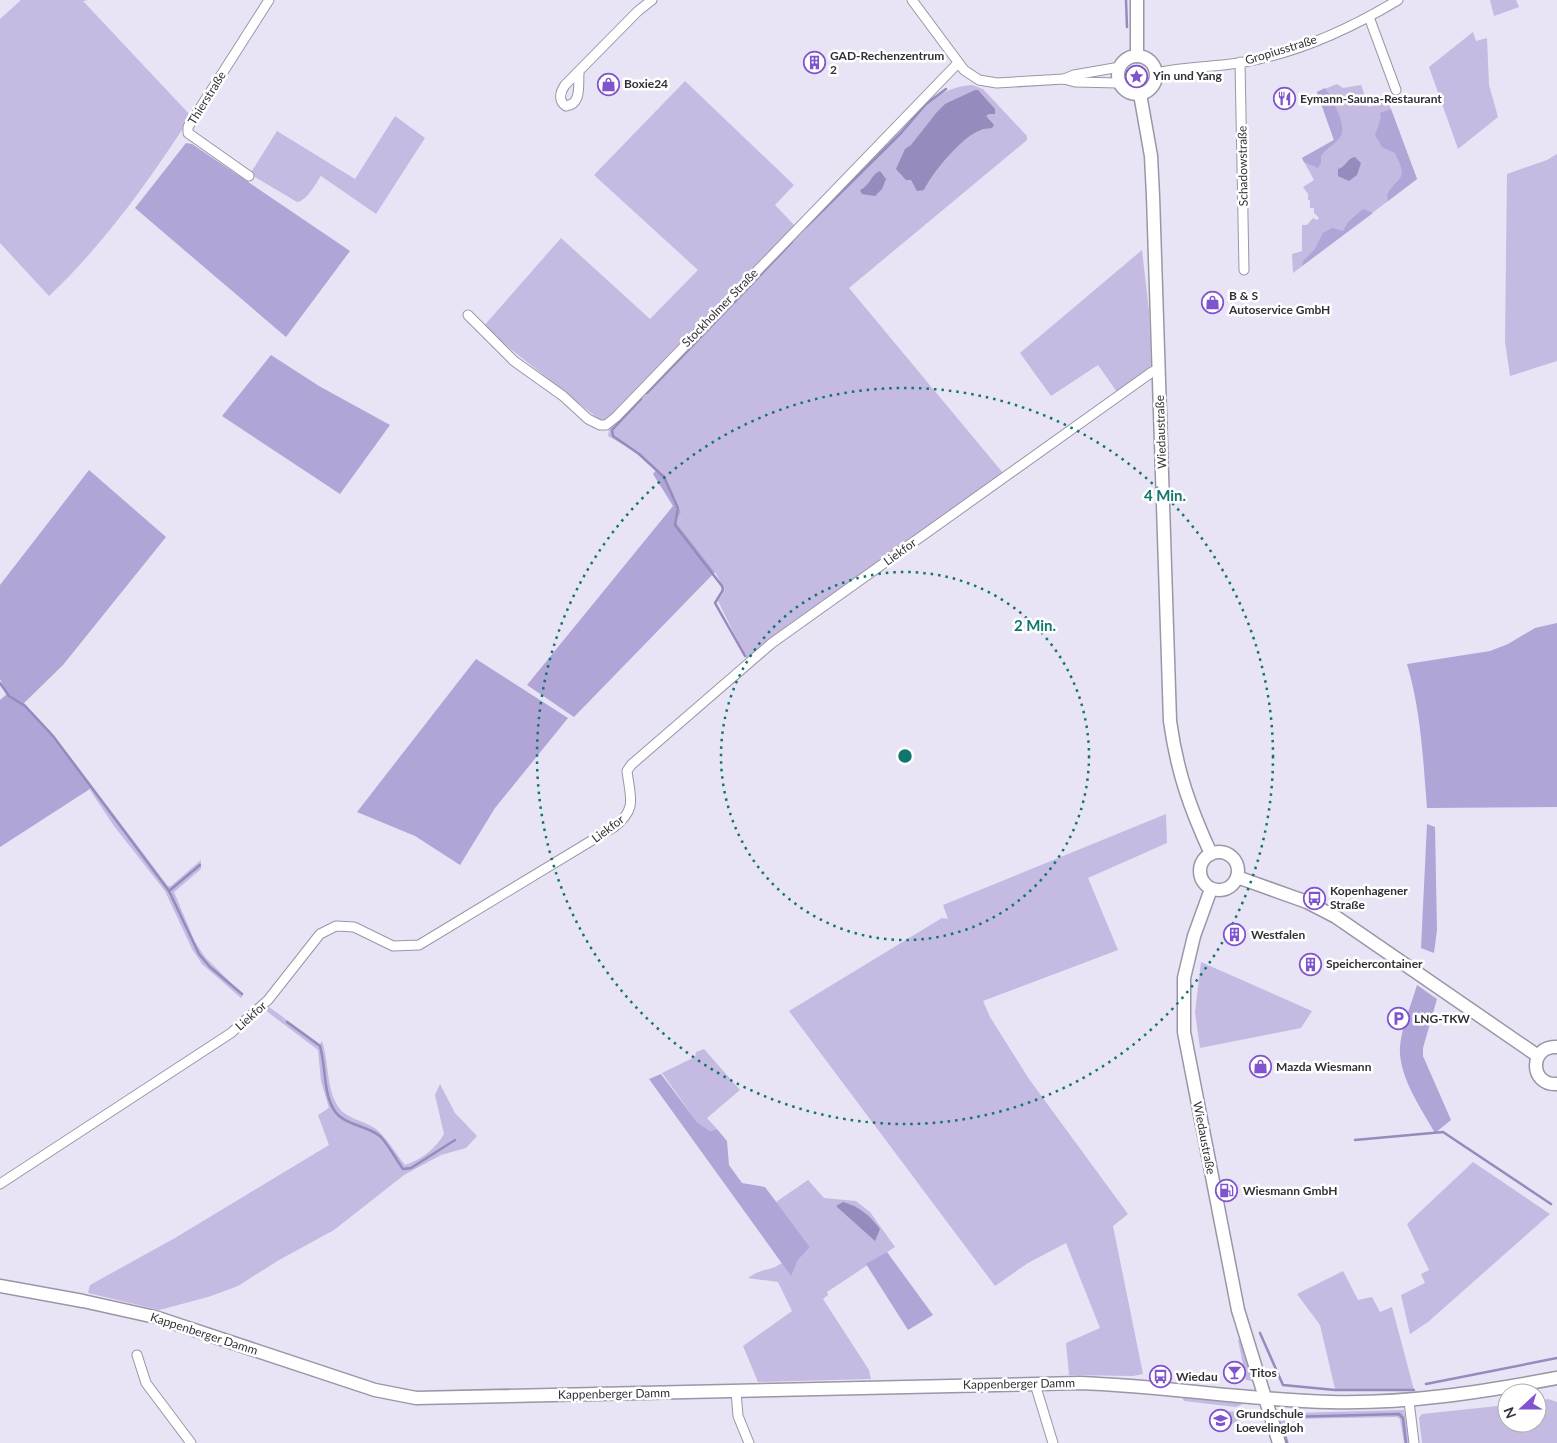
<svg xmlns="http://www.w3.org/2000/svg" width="1557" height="1443" viewBox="0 0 1557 1443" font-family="Lato,sans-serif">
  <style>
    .green { fill: #c4bae2 }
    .forest { fill: #b1a4d7 }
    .water { fill: #978abc }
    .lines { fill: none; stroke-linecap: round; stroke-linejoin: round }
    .stream { stroke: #978abc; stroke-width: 2.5 }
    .minor-casing { stroke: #9a96a6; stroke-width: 11 }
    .secondary-casing { stroke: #9a96a6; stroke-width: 15 }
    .minor { stroke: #fff; stroke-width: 9 }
    .secondary { stroke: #fff; stroke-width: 12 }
    .ring { fill: none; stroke: #0f766e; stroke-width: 2.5; stroke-dasharray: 2.5 5 }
    .labels { text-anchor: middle; stroke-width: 5; stroke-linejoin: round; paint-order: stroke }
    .street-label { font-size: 12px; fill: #333138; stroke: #fff }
    .poi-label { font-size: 12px; font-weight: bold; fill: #333138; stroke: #fff; text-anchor: start }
    .centre { fill: #0f766e; stroke: #fff; stroke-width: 2.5 }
    .ring-label { font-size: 15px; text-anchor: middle; font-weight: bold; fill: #0f766e; stroke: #fff; stroke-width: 5; stroke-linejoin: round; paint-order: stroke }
  </style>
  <rect width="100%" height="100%" fill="#e8e4f6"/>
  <g class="green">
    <path d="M 21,0 L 88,0 L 83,1 L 191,116 C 149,181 105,243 49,296 L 0,243 L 0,19 Z"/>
    <path d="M 1490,0 L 1516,0 L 1519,7 L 1494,16 Z"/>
    <path d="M 1473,32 L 1476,41 L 1487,38 L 1489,85 L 1498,117 L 1458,149 L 1429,67 Z"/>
    <path d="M 685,81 L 794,185 L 775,205 L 795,226 L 605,424 L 483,327 L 561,238 L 650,319 L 698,270 L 594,175 Z"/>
    <path d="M 1337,84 L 1343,88 L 1361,85 L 1369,107 L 1387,99 L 1417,179 L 1293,273 L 1292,254 L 1302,251 L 1302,225 L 1307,225 L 1313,218 L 1317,220 L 1319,218 L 1314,213 L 1314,208 L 1310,208 L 1310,200 L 1308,200 L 1308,194 L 1303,187 L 1314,180 L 1302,158 L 1334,140 L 1317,92 Z"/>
    <path d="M 972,85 L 983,89 L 1027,136 L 1027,140 L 849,288 L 1003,473 L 746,658 L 718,601 L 725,590 L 715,572 L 675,521 L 681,511 L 664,477 L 657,469 L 639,454 L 608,436 L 609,429 L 883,143 C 910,118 933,88 972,85 Z"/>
    <path d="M 395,116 L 425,138 L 376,214 L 321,176 C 315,184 308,200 297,202 L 250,174 L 277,131 L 355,179 Z"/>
    <path d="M 1557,154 L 1557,361 L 1510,376 L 1505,342 L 1507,174 L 1547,160 Z"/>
    <path d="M 1142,250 L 1149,311 L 1151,368 L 1117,392 L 1098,365 L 1051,396 L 1020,353 Z"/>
    <path d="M 93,787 L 168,886 L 171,886 L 201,860 L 201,869 L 174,892 L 195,942 L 205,957 L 243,995 L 241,998 L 202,964 L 192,949 L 165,891 L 114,826 L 90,790 Z"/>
    <path d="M 1166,814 L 1167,843 L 1088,878 L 1118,950 L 983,1001 L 990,1017 L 1029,1079 L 1128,1214 L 1113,1226 L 1143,1374 L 1133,1376 L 1069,1375 L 1066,1343 L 1100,1328 L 1066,1243 L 1028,1263 L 995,1286 L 789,1011 L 942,918 L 948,919 L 943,905 Z"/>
    <path d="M 1201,962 L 1312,1011 L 1301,1028 L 1200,1048 L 1195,1012 Z"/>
    <path d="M 269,1007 L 320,1044 L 322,1041 C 329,1061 326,1086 337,1105 C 345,1119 364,1120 376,1129 C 387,1138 396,1154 405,1165 C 421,1160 436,1148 444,1134 L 435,1095 L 440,1084 L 455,1113 L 477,1136 L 466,1148 L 441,1155 L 404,1175 L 334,1230 L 279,1260 L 238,1286 L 208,1297 L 159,1310 L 88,1293 L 90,1285 L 175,1238 L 329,1145 L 318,1115 L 329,1108 L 321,1081 L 318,1050 L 265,1010 Z"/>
    <path d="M 704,1049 L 740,1090 L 707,1118 L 717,1129 L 710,1131 L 697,1122 L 662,1073 L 695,1057 L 696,1052 Z"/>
    <path d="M 1473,1162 L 1550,1214 L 1428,1322 L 1410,1334 L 1401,1295 L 1425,1283 L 1421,1274 L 1429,1270 L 1407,1224 Z"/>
    <path d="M 808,1180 L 824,1198 L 856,1201 L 870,1212 L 895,1247 L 827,1292 L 828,1295 L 823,1299 L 869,1370 L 871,1379 L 758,1382 L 743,1346 L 792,1311 L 778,1282 L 748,1278 C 763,1267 769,1272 782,1263 L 791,1275 L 798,1260 L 810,1247 L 776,1202 Z"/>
    <path d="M 1343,1271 L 1358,1300 L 1372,1297 L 1380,1312 L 1392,1307 L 1414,1390 L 1335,1389 L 1320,1325 L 1297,1294 Z"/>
    <path d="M 1238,1340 L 1241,1340 L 1253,1377 L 1252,1381 L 1246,1380 Z"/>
    <path d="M 1185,1395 L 1243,1403 L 1243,1404 L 1236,1407 L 1184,1401 L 1182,1397 Z"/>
    <path d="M 1548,1399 L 1557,1402 L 1557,1443 L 1422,1443 L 1419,1418 L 1422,1414 L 1507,1405 L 1507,1423 L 1537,1423 L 1537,1401 Z"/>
    <path d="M 1404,1410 L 1409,1443 L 1404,1443 L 1400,1419 L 1397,1417 L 1286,1419 L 1285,1430 L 1289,1443 L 1284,1443 L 1278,1421 L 1280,1416 L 1293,1413 Z"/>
    <path d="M 1224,1411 L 1240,1412 L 1241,1419 L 1223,1429 Z"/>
  </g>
  <g class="forest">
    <path d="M 1325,88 C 1332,98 1347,126 1341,136 C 1335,145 1326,148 1321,156 L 1321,162 L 1318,168 L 1304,162 L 1302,158 L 1334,140 L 1317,92 Z"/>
    <path d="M 1391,109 L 1417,179 L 1388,201 L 1387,195 C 1397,175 1410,183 1395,153 L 1382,147 L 1375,135 L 1381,118 L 1380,113 Z"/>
    <path d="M 186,143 L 192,144 L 350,251 L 286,337 L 135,208 Z"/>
    <path d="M 1363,209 L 1373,213 L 1302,266 L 1303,261 L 1315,249 L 1323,233 L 1332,228 L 1343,231 L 1348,222 Z"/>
    <path d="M 271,355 L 319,386 L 390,425 L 340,494 L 222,416 Z"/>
    <path d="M 657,469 L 664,477 L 681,512 L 675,521 L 715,572 L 574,717 L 527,685 L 673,506 L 653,474 Z"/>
    <path d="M 89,470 L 166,537 L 63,665 L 24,703 L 50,731 L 93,787 L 0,847 L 0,700 L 7,694 L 0,679 L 0,585 Z"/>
    <path d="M 1557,623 L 1557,807 L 1427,808 C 1423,759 1421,711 1407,664 L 1490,651 L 1508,644 L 1535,628 Z"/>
    <path d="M 476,659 L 568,718 L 495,808 L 460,865 L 415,836 L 357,812 Z"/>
    <path d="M 1427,824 L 1435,827 L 1437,930 L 1434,953 L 1421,948 Z"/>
    <path d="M 1417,985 L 1437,999 L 1423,1048 L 1423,1056 L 1451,1120 L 1435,1133 C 1421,1108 1398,1076 1400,1046 C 1402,1026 1411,1005 1417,985 Z"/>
    <path d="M 661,1074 L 697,1122 L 710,1131 L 717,1129 L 727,1141 L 729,1165 L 742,1183 L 765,1187 L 810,1247 L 798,1260 L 791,1276 L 649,1079 Z"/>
    <path d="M 887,1252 L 933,1315 L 908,1330 L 866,1264 Z"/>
  </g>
  <g class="water">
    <path d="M 975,90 L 978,90 L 995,109 L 995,114 L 989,114 L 986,116 L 994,125 L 992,128 C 988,129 984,128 981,130 C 962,136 932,173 924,190 L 917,191 L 911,180 L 906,180 L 896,169 L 905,149 L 911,145 L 937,112 L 945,104 Z"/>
    <path d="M 1355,157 L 1361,163 L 1357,175 L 1349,181 L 1338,176 L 1338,169 C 1346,167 1347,158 1355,157 Z"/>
    <path d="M 880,171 L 886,179 L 882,189 L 875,196 L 862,194 L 860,190 C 870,186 871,174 880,171 Z"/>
    <path d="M 843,1202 C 860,1207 869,1215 880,1229 L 875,1241 L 836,1206 Z"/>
  </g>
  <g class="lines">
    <g class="stream">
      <path d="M 1126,0 L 1127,27"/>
      <path d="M 806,227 L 901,133 L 926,104 L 946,89"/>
      <path d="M 647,393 L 792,242"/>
      <path d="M 641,399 L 612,430 L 613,436 L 639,454 L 664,477 L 678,508 L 675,525 L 722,586 L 723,590 L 715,603 L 745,656"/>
      <path d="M 0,683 L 9,696 L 25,706 L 53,736 L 169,891 L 199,954 L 210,967 L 242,994"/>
      <path d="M 169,891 L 200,865"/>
      <path d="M 287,1022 L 320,1046 C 326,1067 323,1092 334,1110 C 344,1126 368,1125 381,1137 C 389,1146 396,1159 403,1169 L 411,1168 L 455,1140"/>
      <path d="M 1355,1140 L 1443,1132 L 1551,1204"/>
      <path d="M 1260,1333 L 1283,1385 L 1335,1390 L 1414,1390"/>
      <path d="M 1426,1384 L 1557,1358"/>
      <path d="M 1287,1417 L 1399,1414 L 1403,1418 L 1406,1443"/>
      <path d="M 1281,1425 L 1287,1443"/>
    </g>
    <defs>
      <g id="minor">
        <path d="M 912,0 L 964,70 L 979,80 L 997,83 L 1064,79 L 1075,82 L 1119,83"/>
        <path d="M 1369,17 L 1396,90"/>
        <path d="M 1240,62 L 1244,270"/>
        <path d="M 579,73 C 578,85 582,104 566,106 C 558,101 560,92 565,85 L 638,11 L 652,0"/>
        <path d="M 1156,73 C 1183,67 1212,67 1239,63 C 1295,54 1350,29 1398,0"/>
        <path d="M 1064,79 L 1074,75 L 1120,67"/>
        <path d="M 249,176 L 188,133 L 188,127 L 269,0"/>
        <path d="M 468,315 L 514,361 L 563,396 L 588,419 L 600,425 L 606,425 L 616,417 L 958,63"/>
        <path d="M 0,1184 L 231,1033 L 268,1000 L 320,934 L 336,926 L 354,927 L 393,946 L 419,945 L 614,827 C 638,809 630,797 627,771 L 631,765 L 772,643 L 1152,372 L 1159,369"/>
        <path d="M 137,1355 L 146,1383 L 191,1443"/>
        <path d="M 1035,1384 L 1053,1443"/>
        <path d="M 736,1391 L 738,1416 L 749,1443"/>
        <path d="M 1409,1401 L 1414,1443"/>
      </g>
      <g id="secondary">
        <path d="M 1137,56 L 1137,0"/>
        <circle cx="1137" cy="75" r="19"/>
        <path d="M 1140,94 L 1151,156 L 1153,196 L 1170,721 C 1177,772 1190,808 1211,854"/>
        <circle cx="1219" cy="871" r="19"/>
        <path d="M 1237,877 L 1307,902 L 1336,917 L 1538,1056"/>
        <path d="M 1211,889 L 1194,936 L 1184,978 L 1184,1032 L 1238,1310 L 1279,1443"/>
        <path d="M 1557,1047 C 1529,1045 1529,1086 1557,1084"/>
        <path d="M 0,1286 L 83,1301 L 155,1317 L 375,1390 L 416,1398 L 1080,1383 C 1164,1386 1247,1400 1330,1402 C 1408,1404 1481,1392 1557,1378"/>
      </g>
    </defs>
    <use href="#minor" class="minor-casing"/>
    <use href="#secondary" class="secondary-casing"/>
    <use href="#minor" class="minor"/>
    <use href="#secondary" class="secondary"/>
  </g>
  <g class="ring">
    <circle cx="905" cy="756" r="184"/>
    <circle cx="905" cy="756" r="368"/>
  </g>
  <defs>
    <symbol id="building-ring" viewBox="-11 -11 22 22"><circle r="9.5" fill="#fff" stroke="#7f54cd" stroke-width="1.5"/><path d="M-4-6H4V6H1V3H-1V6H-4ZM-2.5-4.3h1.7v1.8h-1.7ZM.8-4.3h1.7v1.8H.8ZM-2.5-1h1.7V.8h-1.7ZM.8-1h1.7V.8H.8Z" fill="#7f54cd"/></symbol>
    <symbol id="sight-ring" viewBox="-11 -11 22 22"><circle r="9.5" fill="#fff" stroke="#7f54cd" stroke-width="1.5"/><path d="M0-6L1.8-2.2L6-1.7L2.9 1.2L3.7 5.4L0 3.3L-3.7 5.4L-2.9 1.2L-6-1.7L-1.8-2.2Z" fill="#7f54cd"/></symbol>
    <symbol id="shop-ring" viewBox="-11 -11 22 22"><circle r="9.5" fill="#fff" stroke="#7f54cd" stroke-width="1.5"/><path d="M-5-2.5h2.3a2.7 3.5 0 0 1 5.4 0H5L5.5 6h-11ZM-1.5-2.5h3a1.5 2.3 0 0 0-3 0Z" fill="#7f54cd"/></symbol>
    <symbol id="restaurant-ring" viewBox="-11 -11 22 22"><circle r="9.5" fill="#fff" stroke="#7f54cd" stroke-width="1.5"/><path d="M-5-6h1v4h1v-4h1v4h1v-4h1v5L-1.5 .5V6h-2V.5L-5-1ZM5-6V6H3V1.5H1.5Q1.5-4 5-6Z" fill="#7f54cd"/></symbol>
    <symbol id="bus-ring" viewBox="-11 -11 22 22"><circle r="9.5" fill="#fff" stroke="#7f54cd" stroke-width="1.5"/><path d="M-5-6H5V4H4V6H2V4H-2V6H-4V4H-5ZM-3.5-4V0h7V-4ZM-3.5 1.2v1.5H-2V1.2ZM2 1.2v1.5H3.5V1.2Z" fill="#7f54cd"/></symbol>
    <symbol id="parking-ring" viewBox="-11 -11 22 22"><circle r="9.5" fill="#fff" stroke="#7f54cd" stroke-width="1.5"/><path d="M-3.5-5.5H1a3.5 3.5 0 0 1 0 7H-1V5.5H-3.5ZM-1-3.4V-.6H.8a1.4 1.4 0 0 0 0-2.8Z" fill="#7f54cd"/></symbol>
    <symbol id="fuel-ring" viewBox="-11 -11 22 22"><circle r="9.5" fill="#fff" stroke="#7f54cd" stroke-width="1.5"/><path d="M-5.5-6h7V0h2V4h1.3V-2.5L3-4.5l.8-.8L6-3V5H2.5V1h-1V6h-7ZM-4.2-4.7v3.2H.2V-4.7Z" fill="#7f54cd"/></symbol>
    <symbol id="bar-ring" viewBox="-11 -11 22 22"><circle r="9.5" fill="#fff" stroke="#7f54cd" stroke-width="1.5"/><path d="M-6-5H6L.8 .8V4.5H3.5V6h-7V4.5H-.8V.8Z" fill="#7f54cd"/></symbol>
    <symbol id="school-ring" viewBox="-11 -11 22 22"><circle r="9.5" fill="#fff" stroke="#7f54cd" stroke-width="1.5"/><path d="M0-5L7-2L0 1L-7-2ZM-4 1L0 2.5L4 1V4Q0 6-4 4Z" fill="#7f54cd"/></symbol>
  </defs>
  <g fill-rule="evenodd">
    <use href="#building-ring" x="802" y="50" width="25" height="25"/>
    <use href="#sight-ring" x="1124" y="64" width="25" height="25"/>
    <use href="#shop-ring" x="596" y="72" width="25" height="25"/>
    <use href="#restaurant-ring" x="1272" y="86" width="25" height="25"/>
    <use href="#shop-ring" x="1200" y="290" width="25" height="25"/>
    <use href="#bus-ring" x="1302" y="886" width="25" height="25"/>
    <use href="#building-ring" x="1222" y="922" width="25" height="25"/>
    <use href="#building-ring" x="1298" y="952" width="25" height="25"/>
    <use href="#parking-ring" x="1386" y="1006" width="25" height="25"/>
    <use href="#shop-ring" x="1248" y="1054" width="25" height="25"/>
    <use href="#fuel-ring" x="1214" y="1178" width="25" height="25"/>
    <use href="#bar-ring" x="1222" y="1360" width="25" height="25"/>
    <use href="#bus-ring" x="1148" y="1364" width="25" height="25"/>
    <use href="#school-ring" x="1208" y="1408" width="25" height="25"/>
  </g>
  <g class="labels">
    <g class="street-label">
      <text transform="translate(1281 50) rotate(-17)" y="4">Gropiusstraße</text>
      <text transform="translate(207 98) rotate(-58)" y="4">Thierstraße</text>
      <text transform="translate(1243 166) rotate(-91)" y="4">Schadowstraße</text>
      <text transform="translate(720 308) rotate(-46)" y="4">Stockholmer Straße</text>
      <text transform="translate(1161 432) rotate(-92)" y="4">Wiedaustraße</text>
      <text transform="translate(900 552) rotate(-36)" y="4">Liekfor</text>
      <text transform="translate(608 829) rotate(-37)" y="4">Liekfor</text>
      <text transform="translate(251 1016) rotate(-42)" y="4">Liekfor</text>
      <text transform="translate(1204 1138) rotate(79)" y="4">Wiedaustraße</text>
      <text transform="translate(204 1334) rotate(18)" y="4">Kappenberger Damm</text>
      <text transform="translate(1019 1384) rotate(-1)" y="4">Kappenberger Damm</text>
      <text transform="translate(614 1394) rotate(-1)" y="4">Kappenberger Damm</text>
    </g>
    <g class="poi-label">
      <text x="830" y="60">GAD-Rechenzentrum<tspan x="830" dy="14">2</tspan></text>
      <text x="1153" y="80">Yin und Yang</text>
      <text x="624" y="88">Boxie24</text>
      <text x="1300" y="103">Eymann-Sauna-Restaurant</text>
      <text x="1229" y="300">B &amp; S<tspan x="1229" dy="14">Autoservice GmbH</tspan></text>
      <text x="1330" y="895">Kopenhagener<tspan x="1330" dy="14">Straße</tspan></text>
      <text x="1251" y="939">Westfalen</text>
      <text x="1326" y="968">Speichercontainer</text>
      <text x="1414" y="1023">LNG-TKW</text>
      <text x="1276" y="1071">Mazda Wiesmann</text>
      <text x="1243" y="1195">Wiesmann GmbH</text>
      <text x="1250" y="1377">Titos</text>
      <text x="1176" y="1381">Wiedau</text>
      <text x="1236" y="1418">Grundschule<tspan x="1236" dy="14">Loevelingloh</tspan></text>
    </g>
  </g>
  <circle cx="905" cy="756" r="8" class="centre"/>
  <g class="ring-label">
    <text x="1165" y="501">4 Min.</text>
    <text x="1035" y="631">2 Min.</text>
  </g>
  <g transform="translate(1522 1408) rotate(249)"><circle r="24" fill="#ffffff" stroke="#adadaf"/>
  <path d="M0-4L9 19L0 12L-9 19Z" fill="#7f54cd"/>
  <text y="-8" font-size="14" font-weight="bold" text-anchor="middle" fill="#333138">N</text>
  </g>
</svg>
